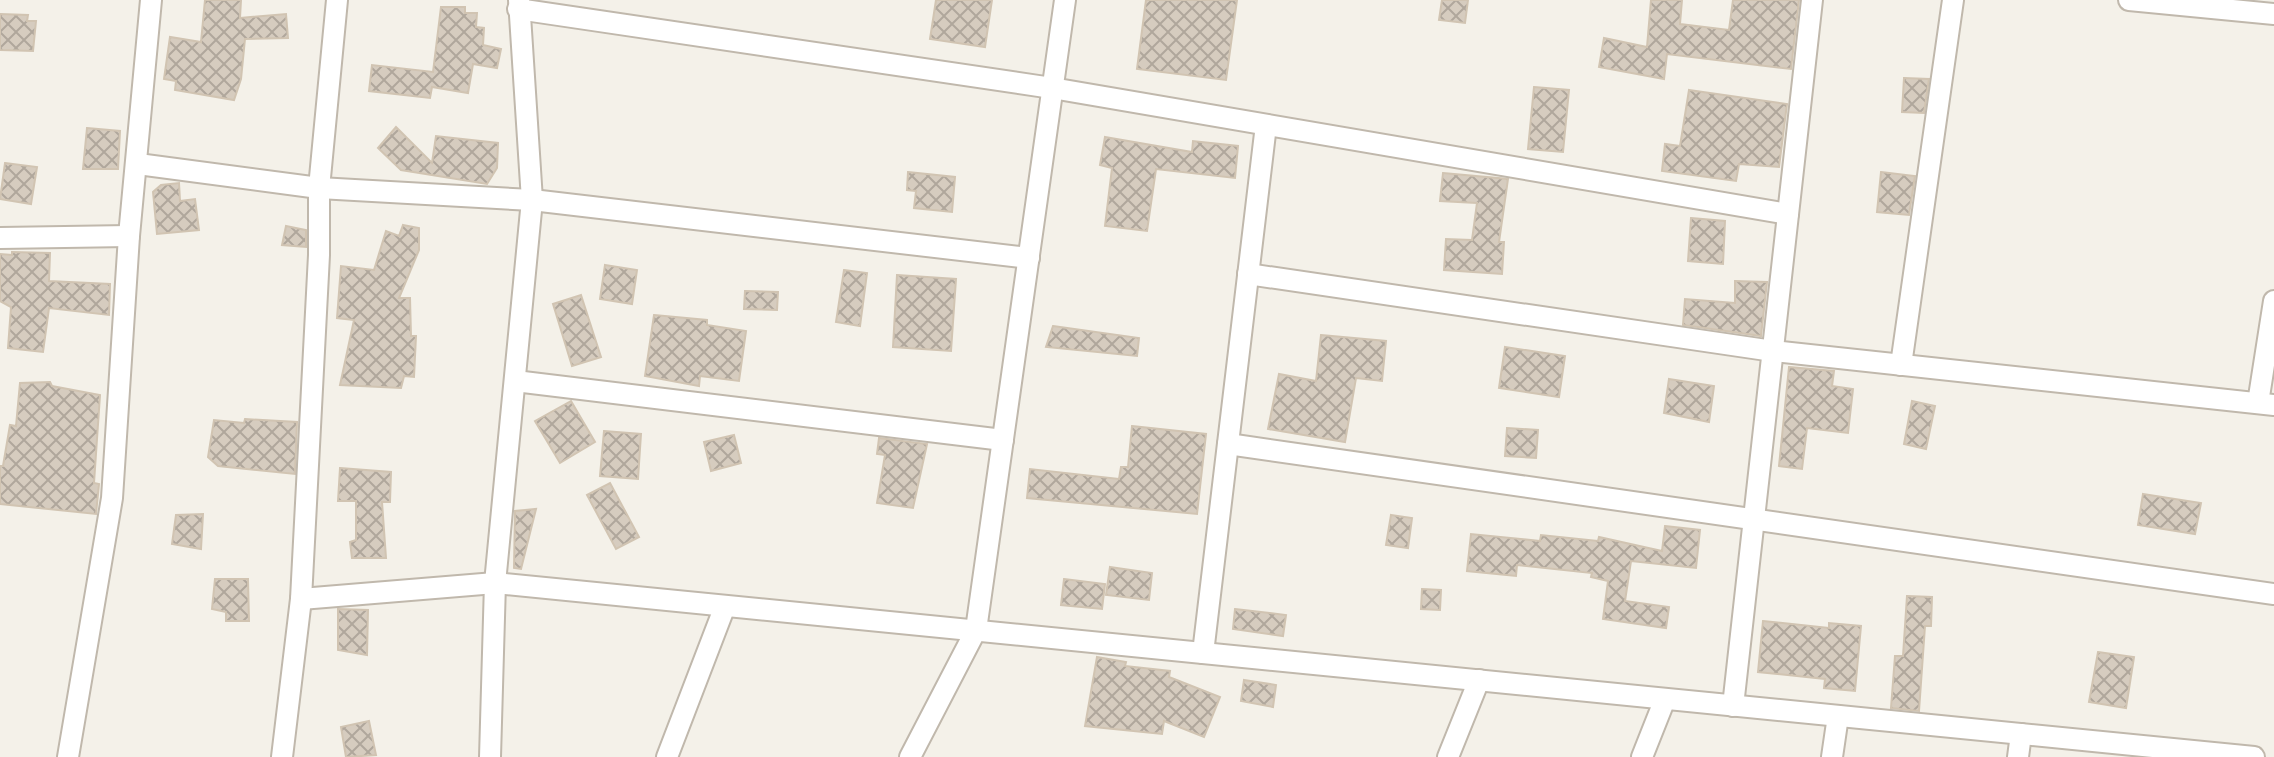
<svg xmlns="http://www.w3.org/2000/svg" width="2274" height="757" viewBox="0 0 2274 757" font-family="'Work Sans',sans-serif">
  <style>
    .building { fill: url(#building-cross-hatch); stroke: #d1c4b2; stroke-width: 2 }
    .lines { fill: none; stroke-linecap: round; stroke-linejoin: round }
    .street-casing { stroke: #c0b8ac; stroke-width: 24 }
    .street { stroke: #fff; stroke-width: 20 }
  </style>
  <defs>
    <pattern id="building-cross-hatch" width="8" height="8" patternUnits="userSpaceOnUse" patternTransform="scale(2)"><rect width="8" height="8" fill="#d6ccbf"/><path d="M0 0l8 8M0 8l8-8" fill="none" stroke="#b0a79c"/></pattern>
  </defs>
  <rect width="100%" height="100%" fill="#f4f1e9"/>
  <g class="building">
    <path d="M 205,0 L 241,0 L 240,18 L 286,14 L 288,38 L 245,39 L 241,79 L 234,100 L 175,90 L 176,81 L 164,79 L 170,37 L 201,42 Z"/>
    <path d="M 936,0 L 992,0 L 985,47 L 930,39 Z"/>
    <path d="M 1146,0 L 1237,0 L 1226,80 L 1137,69 Z"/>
    <path d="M 1442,0 L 1468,0 L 1465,23 L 1439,20 Z"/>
    <path d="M 1651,0 L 1682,0 L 1680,24 L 1729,30 L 1733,0 L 1799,0 L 1791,69 L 1667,54 L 1664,79 L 1599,67 L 1604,38 L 1647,47 Z"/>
    <path d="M 441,7 L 465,7 L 465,13 L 477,13 L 476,27 L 484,28 L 483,45 L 501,49 L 497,68 L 473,64 L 468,93 L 432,87 L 430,98 L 369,91 L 372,65 L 433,72 Z"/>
    <path d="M 0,14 L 28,15 L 27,21 L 36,21 L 33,51 L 0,50 Z"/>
    <path d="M 1904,78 L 1929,79 L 1924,113 L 1902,112 Z"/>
    <path d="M 1534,87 L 1569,90 L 1563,152 L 1528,149 Z"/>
    <path d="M 1689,90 L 1787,104 L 1779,167 L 1739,164 L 1736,181 L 1662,171 L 1665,144 L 1680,146 Z"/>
    <path d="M 396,127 L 432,163 L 436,136 L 498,143 L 497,168 L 487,184 L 401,170 L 378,148 Z"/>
    <path d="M 87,128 L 120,131 L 118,169 L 83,169 Z"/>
    <path d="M 1105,137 L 1192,152 L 1193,141 L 1238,146 L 1235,178 L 1156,169 L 1147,231 L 1105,226 L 1112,168 L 1100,165 Z"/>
    <path d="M 5,163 L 37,167 L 31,204 L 0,199 Z"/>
    <path d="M 908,172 L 955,177 L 952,212 L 914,208 L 916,191 L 907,190 Z"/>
    <path d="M 1881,172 L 1915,176 L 1909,215 L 1877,212 Z"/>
    <path d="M 1443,173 L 1508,179 L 1499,242 L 1504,242 L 1502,274 L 1444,270 L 1446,239 L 1472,240 L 1477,203 L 1440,201 Z"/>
    <path d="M 179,183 L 180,201 L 195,199 L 199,230 L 157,234 L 153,192 L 161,185 Z"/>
    <path d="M 1691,218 L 1725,221 L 1723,264 L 1688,261 Z"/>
    <path d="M 403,225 L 419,228 L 419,250 L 399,298 L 410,298 L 411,336 L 416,336 L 414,377 L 404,376 L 401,388 L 340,385 L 354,320 L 337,318 L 341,266 L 374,270 L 386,231 L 399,236 Z"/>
    <path d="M 286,226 L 306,230 L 306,247 L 282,245 Z"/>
    <path d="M 12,252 L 50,253 L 49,281 L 110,284 L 109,315 L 49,308 L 43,352 L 8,348 L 11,307 L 0,301 L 0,254 L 12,255 Z"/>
    <path d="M 605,265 L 637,270 L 632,304 L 600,299 Z"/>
    <path d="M 844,270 L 867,273 L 860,326 L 836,322 Z"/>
    <path d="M 897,275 L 956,279 L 951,351 L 893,347 Z"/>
    <path d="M 1735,281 L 1767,282 L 1761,336 L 1683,325 L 1685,299 L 1735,303 Z"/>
    <path d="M 745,291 L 778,292 L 777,310 L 744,309 Z"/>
    <path d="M 581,295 L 601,357 L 572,366 L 553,304 Z"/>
    <path d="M 654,315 L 707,320 L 707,325 L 746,331 L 739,381 L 700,376 L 699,386 L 645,376 Z"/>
    <path d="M 1053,326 L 1139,338 L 1137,356 L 1046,347 Z"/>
    <path d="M 1321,335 L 1386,341 L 1382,381 L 1356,378 L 1345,442 L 1268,429 L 1279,374 L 1316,381 Z"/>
    <path d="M 1505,347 L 1565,356 L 1559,397 L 1499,388 Z"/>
    <path d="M 1789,367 L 1834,371 L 1832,386 L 1853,389 L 1848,433 L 1807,428 L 1802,469 L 1779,466 Z"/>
    <path d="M 1669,379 L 1714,386 L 1709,422 L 1664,413 Z"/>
    <path d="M 50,382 L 52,386 L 100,395 L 94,483 L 99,484 L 96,514 L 0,504 L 0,466 L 3,466 L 10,425 L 16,426 L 20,383 Z"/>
    <path d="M 571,401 L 595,442 L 560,463 L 535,421 Z"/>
    <path d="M 1912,401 L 1935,406 L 1926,449 L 1904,444 Z"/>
    <path d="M 245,419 L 297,422 L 295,474 L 218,466 L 208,457 L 214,420 L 244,423 Z"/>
    <path d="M 1132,426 L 1206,434 L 1197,514 L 1027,498 L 1030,469 L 1119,479 L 1121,467 L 1128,467 Z"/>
    <path d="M 1507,428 L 1538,430 L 1536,458 L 1505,456 Z"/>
    <path d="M 604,431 L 641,434 L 638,479 L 600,476 Z"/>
    <path d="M 734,435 L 741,463 L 711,471 L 704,442 Z"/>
    <path d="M 879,438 L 927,444 L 913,508 L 877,503 L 885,455 L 877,454 Z"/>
    <path d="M 340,468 L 391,472 L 390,502 L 382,502 L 386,558 L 352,558 L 350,542 L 356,540 L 356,501 L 338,501 Z"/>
    <path d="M 610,483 L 639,537 L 616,549 L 587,495 Z"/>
    <path d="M 2143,494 L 2201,503 L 2195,534 L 2138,525 Z"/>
    <path d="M 536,509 L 521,569 L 514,568 L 515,511 Z"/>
    <path d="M 203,514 L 201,549 L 172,544 L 176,515 Z"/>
    <path d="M 1391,515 L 1412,518 L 1408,548 L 1386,545 Z"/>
    <path d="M 1665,526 L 1700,530 L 1696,568 L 1631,561 L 1625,601 L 1669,607 L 1666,628 L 1603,619 L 1608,581 L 1591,577 L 1592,573 L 1517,565 L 1516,576 L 1467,571 L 1471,534 L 1540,541 L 1541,535 L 1598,541 L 1599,537 L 1662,551 Z"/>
    <path d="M 1110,567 L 1152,573 L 1149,600 L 1106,595 Z"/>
    <path d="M 215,579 L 248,579 L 249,621 L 226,621 L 226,612 L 212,609 Z"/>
    <path d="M 1064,579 L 1105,584 L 1102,609 L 1061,605 Z"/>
    <path d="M 1422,589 L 1441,590 L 1440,610 L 1421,609 Z"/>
    <path d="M 1907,596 L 1932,597 L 1931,626 L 1925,626 L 1919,711 L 1891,708 L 1895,656 L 1903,656 Z"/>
    <path d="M 338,609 L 368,610 L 367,655 L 338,650 Z"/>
    <path d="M 1235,609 L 1286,615 L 1283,636 L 1233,629 Z"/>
    <path d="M 1763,621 L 1829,628 L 1829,623 L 1861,626 L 1855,691 L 1824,688 L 1825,679 L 1758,672 Z"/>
    <path d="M 2098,652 L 2134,657 L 2126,708 L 2089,702 Z"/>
    <path d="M 1097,657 L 1126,662 L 1125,666 L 1170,671 L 1169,677 L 1220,697 L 1204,737 L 1164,721 L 1162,734 L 1085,726 Z"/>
    <path d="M 1244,680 L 1276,685 L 1273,707 L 1241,701 Z"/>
    <path d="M 369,721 L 376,755 L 346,757 L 341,727 Z"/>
  </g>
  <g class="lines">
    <defs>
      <g id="street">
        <path d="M 2129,0 L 2274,14"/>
        <path d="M 518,9 L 1052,88 L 1788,214"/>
        <path d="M 138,164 L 319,188 L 532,200 L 1029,258"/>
        <path d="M 0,238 L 129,236"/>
        <path d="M 1248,274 L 1773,351 L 2274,405"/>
        <path d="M 1901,365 L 1953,0"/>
        <path d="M 515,381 L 1003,440"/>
        <path d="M 2258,403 L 2274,301"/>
        <path d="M 1228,444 L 2274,594"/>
        <path d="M 301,599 L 495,583 L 2254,757"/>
        <path d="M 1203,653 L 1266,125"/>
        <path d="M 1733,706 L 1812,0"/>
        <path d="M 68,757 L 112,498 L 129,236 L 151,0"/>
        <path d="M 282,757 L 301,599 L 319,255 L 319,188 L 337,0"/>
        <path d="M 490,757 L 495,583 L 532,200 L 519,0"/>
        <path d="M 667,757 L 725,606"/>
        <path d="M 910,757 L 976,630 L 1065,0"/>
        <path d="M 1448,757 L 1479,680"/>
        <path d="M 1642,757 L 1665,699"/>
        <path d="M 1832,757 L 1838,716"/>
        <path d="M 2018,757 L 2021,734"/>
      </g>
    </defs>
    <use href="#street" class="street-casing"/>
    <use href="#street" class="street"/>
  </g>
</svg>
